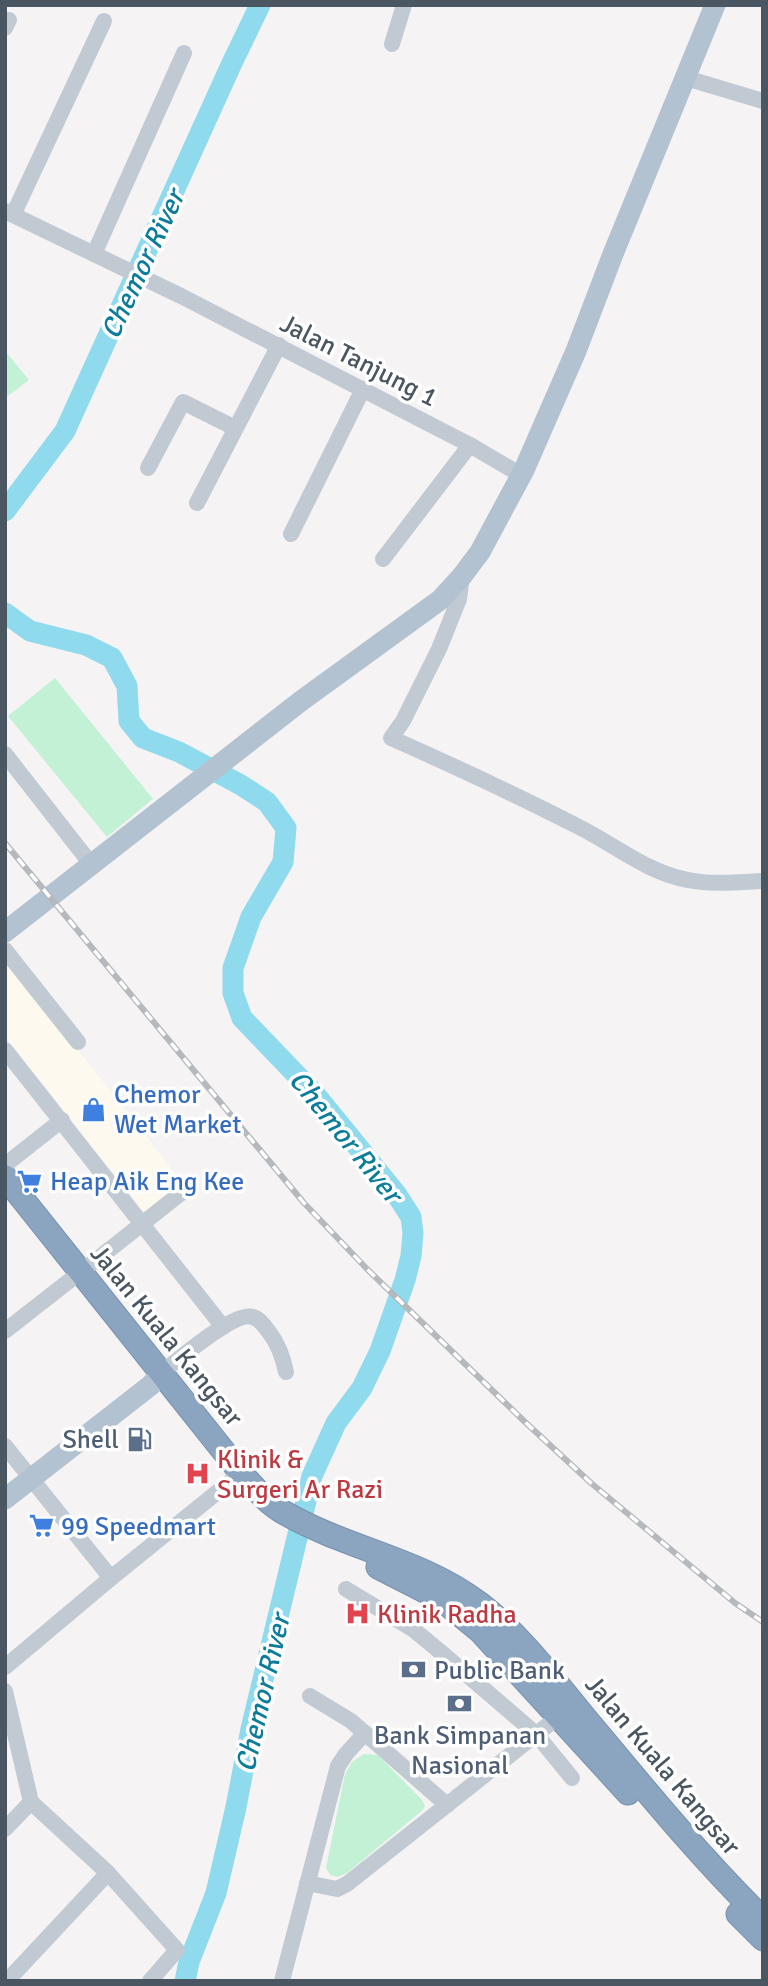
<svg xmlns="http://www.w3.org/2000/svg" width="768" height="1986" viewBox="0 0 768 1986" font-family="Signika,sans-serif">
  <style>
    .commercial { fill: #fdf9ef }
    .green { fill: #c3f1d5 }
    .lines { fill: none; stroke-linecap: round; stroke-linejoin: round }
    .river { stroke: #90daee; stroke-width: 21 }
    .highway-casing { stroke: #7690ad; stroke-width: 25 }
    .minor { stroke: #c1cad2; stroke-width: 16 }
    .major { stroke: #b3c2d1; stroke-width: 21 }
    .highway { stroke: #8ba5c1; stroke-width: 23 }
    .rail-casing { stroke: #b5b8bd; stroke-width: 6 }
    .rail { stroke: #fff; stroke-width: 3.5; stroke-dasharray: 10; stroke-linecap: butt }
    .labels { text-anchor: middle; stroke-width: 7; stroke-linejoin: round; paint-order: stroke }
    .street-label { font-size: 26px; fill: #4a5661; stroke: #fff }
    .shop-label { font-size: 26px; fill: #366cbe; stroke: #fff; text-anchor: start }
    .service-label { font-size: 26px; fill: #4e5e75; stroke: #fff; text-anchor: end }
    .health-label { font-size: 26px; fill: #be3a42; stroke: #fff; text-anchor: start }
    .water-label { font-size: 28px; font-style: italic; fill: #0c7c9b; stroke: #fff }
  </style>
  <rect width="100%" height="100%" fill="#f5f3f3"/>
  <path class="commercial" d="M 5,957 L 183,1183 L 145,1213 L 5,1036 Z"/>
  <g class="green">
    <path d="M 5,351 L 29,380 L 5,398 Z"/>
    <path d="M 55,678 L 153,799 L 107,837 L 8,716 Z"/>
    <path d="M 364,1754 L 378,1755 L 422,1800 L 425,1806 L 423,1810 L 347,1873 L 338,1877 L 330,1875 L 326,1868 L 345,1774 L 352,1762 Z"/>
  </g>
  <g class="lines">
    <g class="river">
      <path d="M 5,511 L 65,431 L 232,63 L 260,5"/>
      <path d="M 5,613 L 30,631 L 86,645 L 112,658 L 127,686 L 129,721 L 143,738 L 179,752 L 241,785 L 267,802 L 286,828 L 283,862 L 251,917 L 233,968 L 233,993 L 242,1018 L 314,1093 L 397,1195 L 411,1217 L 413,1233 L 411,1256 L 405,1280 L 380,1351 L 362,1388 L 336,1423 L 312,1476 L 251,1729 L 236,1807 L 216,1893 L 189,1962 L 185,1981"/>
    </g>
    <defs>
      <g id="highway">
        <path d="M 5,1177 L 241,1473 C 254,1487 267,1503 283,1512 C 346,1549 422,1559 480,1604 C 523,1637 556,1683 591,1725 C 646,1791 701,1858 763,1919"/>
        <path d="M 378,1567 L 425,1591 L 448,1605 L 480,1631 L 628,1793"/>
        <path d="M 738,1914 L 763,1939"/>
      </g>
    </defs>
    <use href="#highway" class="highway-casing"/>
    <g class="minor">
      <path d="M 5,28 L 9,20"/>
      <path d="M 392,44 L 404,5"/>
      <path d="M 686,78 L 763,101"/>
      <path d="M 5,211 L 183,297 L 470,445 L 511,469"/>
      <path d="M 13,215 L 104,21"/>
      <path d="M 94,254 L 184,53"/>
      <path d="M 148,468 L 183,402 L 235,428"/>
      <path d="M 197,503 L 279,345"/>
      <path d="M 291,534 L 363,389"/>
      <path d="M 383,559 L 470,445"/>
      <path d="M 462,576 L 459,599 L 439,649 L 403,721 L 391,738 C 454,766 517,795 579,827 C 615,845 648,873 688,880 C 712,885 739,882 763,881"/>
      <path d="M 5,754 L 91,864"/>
      <path d="M 5,950 L 78,1042"/>
      <path d="M 5,1050 L 223,1327"/>
      <path d="M 5,1165 L 62,1120"/>
      <path d="M 81,1272 L 190,1186"/>
      <path d="M 5,1331 L 69,1281"/>
      <path d="M 161,1373 C 177,1361 235,1310 253,1317 C 260,1319 265,1327 269,1332 C 279,1345 283,1357 286,1372"/>
      <path d="M 5,1446 L 111,1578"/>
      <path d="M 346,1589 L 414,1630 L 443,1654 L 536,1734 L 572,1778"/>
      <path d="M 5,1667 L 111,1578 L 241,1473"/>
      <path d="M 5,1691 L 31,1802 L 108,1873 L 177,1950 L 150,1981"/>
      <path d="M 310,1696 L 351,1721 L 447,1805"/>
      <path d="M 5,1829 L 31,1802"/>
      <path d="M 307,1883 L 337,1889 L 347,1884 L 558,1717"/>
      <path d="M 7,1981 L 108,1873"/>
      <path d="M 282,1981 L 338,1766 L 346,1754 L 365,1733"/>
    </g>
    <g class="major">
      <path d="M 5,932 L 301,701 L 440,600 L 462,576 L 480,552 L 524,470 L 576,351 L 613,254 L 715,5"/>
      <path d="M 5,1499 L 151,1385 L 161,1373"/>
    </g>
    <use href="#highway" class="highway"/>
    <defs>
      <path id="rail" d="M 5,843 L 304,1203 L 367,1269 L 525,1422 L 591,1483 L 735,1603 L 763,1622"/>
    </defs>
    <use href="#rail" class="rail-casing"/>
    <use href="#rail" class="rail"/>
  </g>
  <defs>
    <symbol id="shop-bare" viewBox="-9 -9 18 18"><path d="M-5-2.5h2.3a2.7 3.5 0 0 1 5.4 0H5L5.5 6h-11ZM-1.5-2.5h3a1.5 2.3 0 0 0-3 0Z" fill="#3f7fe0" stroke="#fff" stroke-width="2.5" paint-order="stroke"/></symbol>
    <symbol id="supermarket-bare" viewBox="-9 -9 18 18"><path d="M-6-5.5h2.5l.6 2H6L4.5 2H-2.5L-4.4-4H-6ZM-1.5 3.2a1.3 1.3 0 1 0 .1 0ZM3 3.2a1.3 1.3 0 1 0 .1 0Z" fill="#3f7fe0" stroke="#fff" stroke-width="2.5" paint-order="stroke"/></symbol>
    <symbol id="fuel-bare" viewBox="-9 -9 18 18"><path d="M-5.5-6h7V0h2V4h1.3V-2.5L3-4.5l.8-.8L6-3V5H2.5V1h-1V6h-7ZM-4.2-4.7v3.2H.2V-4.7Z" fill="#5c6f8a" stroke="#fff" stroke-width="2.5" paint-order="stroke"/></symbol>
    <symbol id="hospital-bare" viewBox="-9 -9 18 18"><path d="M-5-5h3v3.5h4V-5h3V5h-3V1.5h-4V5h-3Z" fill="#e0444e" stroke="#fff" stroke-width="2.5" paint-order="stroke"/></symbol>
    <symbol id="bank-bare" viewBox="-9 -9 18 18"><path d="M-6-4H6V4H-6ZM0-2.3a2.3 2.3 0 1 0 0 4.6a2.3 2.3 0 1 0 0-4.6Z" fill="#5c6f8a" stroke="#fff" stroke-width="2.5" paint-order="stroke"/></symbol>
  </defs>
  <g fill-rule="evenodd">
    <use href="#shop-bare" x="76" y="1092" width="35" height="35"/>
    <use href="#supermarket-bare" x="12" y="1164" width="35" height="35"/>
    <use href="#fuel-bare" x="122" y="1422" width="35" height="35"/>
    <use href="#hospital-bare" x="180" y="1456" width="35" height="35"/>
    <use href="#supermarket-bare" x="24" y="1508" width="35" height="35"/>
    <use href="#hospital-bare" x="340" y="1596" width="35" height="35"/>
    <use href="#bank-bare" x="396" y="1652" width="35" height="35"/>
    <use href="#bank-bare" x="442" y="1686" width="35" height="35"/>
  </g>
  <g class="labels">
    <g class="street-label">
      <text transform="translate(359 360) rotate(27)" y="9">Jalan Tanjung 1</text>
      <text transform="translate(167 1335) rotate(51)" y="9">Jalan Kuala Kangsar</text>
      <text transform="translate(663 1765) rotate(50)" y="9">Jalan Kuala Kangsar</text>
    </g>
    <g class="shop-label">
      <text x="114" y="1103">Chemor<tspan x="114" dy="30">Wet Market</tspan></text>
      <text x="50" y="1190">Heap Aik Eng Kee</text>
      <text x="61" y="1535">99 Speedmart</text>
    </g>
    <g class="service-label">
      <text x="119" y="1448">Shell</text>
      <text x="434" y="1679" text-anchor="start">Public Bank</text>
      <text x="460" y="1744" text-anchor="middle">Bank Simpanan<tspan x="460" dy="30">Nasional</tspan></text>
    </g>
    <g class="health-label">
      <text x="217" y="1468">Klinik &amp;<tspan x="217" dy="30">Surgeri Ar Razi</tspan></text>
      <text x="377" y="1623">Klinik Radha</text>
    </g>
    <g class="water-label">
      <text transform="translate(142 264) rotate(-65)" y="10">Chemor River</text>
      <text transform="translate(346 1136) rotate(51)" y="10">Chemor River</text>
      <text transform="translate(262 1693) rotate(-77)" y="10">Chemor River</text>
    </g>
  </g>
  <rect width="768" height="1986" fill="none" stroke="#4a5661" stroke-width="14"/>
</svg>
